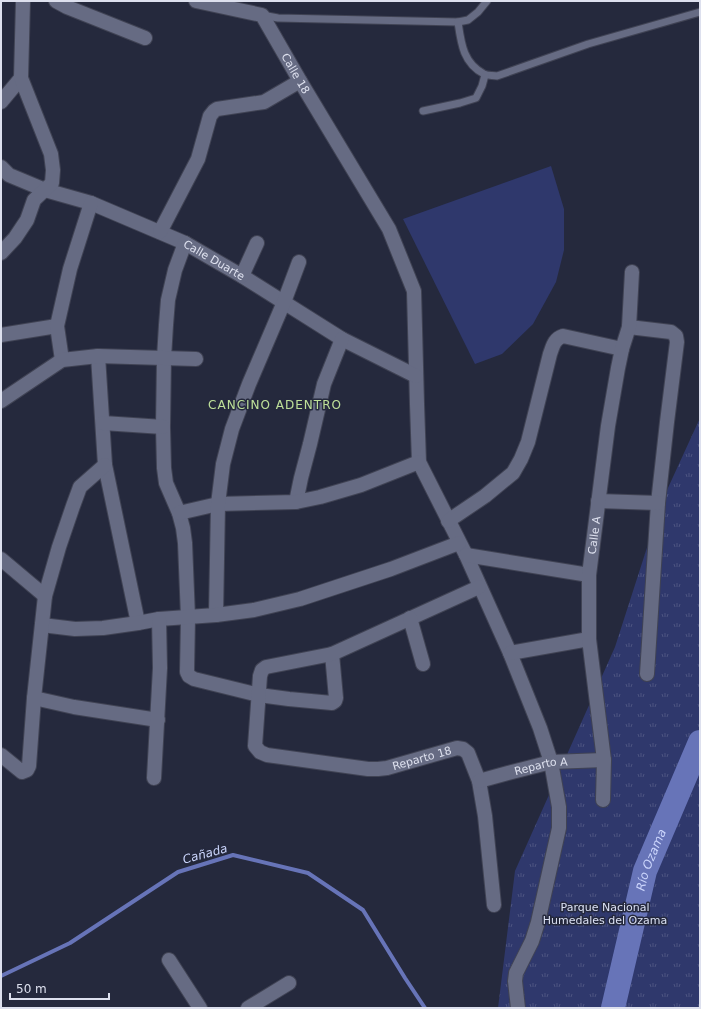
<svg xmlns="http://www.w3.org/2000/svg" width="701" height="1009" viewBox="0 0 701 1009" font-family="'DejaVu Sans',sans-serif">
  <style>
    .park { fill: url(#park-tufts) }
    .pitch { fill: #2f386c }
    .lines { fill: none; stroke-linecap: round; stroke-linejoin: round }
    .stream { stroke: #6774b8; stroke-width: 4 }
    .river { stroke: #6774b8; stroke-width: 24 }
    .lane-casing { stroke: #404354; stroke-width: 9 }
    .street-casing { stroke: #404354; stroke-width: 16 }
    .lane { stroke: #666b83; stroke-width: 7 }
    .street { stroke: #666b83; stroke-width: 14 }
    .labels { text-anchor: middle; stroke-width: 3; stroke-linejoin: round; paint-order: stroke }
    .street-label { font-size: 11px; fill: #dde0ee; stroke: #25293d }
    .park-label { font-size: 11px; fill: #dae0f3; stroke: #25293d }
    .neighbourhood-label { font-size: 12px; letter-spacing: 1px; fill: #bee099; stroke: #25293d }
    .water-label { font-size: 12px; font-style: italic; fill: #cbd5fc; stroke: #25293d }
  </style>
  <defs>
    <pattern id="park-tufts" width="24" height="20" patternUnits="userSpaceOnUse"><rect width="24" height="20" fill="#2f386c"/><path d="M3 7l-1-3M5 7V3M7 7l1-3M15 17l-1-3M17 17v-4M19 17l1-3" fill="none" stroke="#4d5481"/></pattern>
  </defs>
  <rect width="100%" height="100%" fill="#25293d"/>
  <path class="park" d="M 700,418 L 700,1008 L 498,1008 L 515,871 L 615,647 L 662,501 Z"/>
  <path class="pitch" d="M 551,166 L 564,209 L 564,250 L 556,282 L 533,324 L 502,354 L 475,364 L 403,219 Z"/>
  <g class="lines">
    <path class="stream" d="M 1,976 L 70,943 L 178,872 L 233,855 L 308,873 L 363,910 L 405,978 L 425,1008"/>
    <path class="river" id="s1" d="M 613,1008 L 645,871 L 700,742"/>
    <defs>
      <g id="lane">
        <path d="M 262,15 L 278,18 L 458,22 L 468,20 L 478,12 L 487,1"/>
        <path d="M 458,22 C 461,43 463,63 484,74 C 488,76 493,75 497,76 L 588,44 L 700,12"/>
        <path d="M 423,111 L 460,103 L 476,98 L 482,86 L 485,75"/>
      </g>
      <g id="street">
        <path d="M 56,1 L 67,7 L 145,38"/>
        <path id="s2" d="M 196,1 L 262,15 L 300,81 L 389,229 L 414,291 L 417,404 L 419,462 L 466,555 L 510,653 L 540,728 L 551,762 L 559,807 L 559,828 L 538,922 L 532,941 L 516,973 L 515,981 L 518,1008"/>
        <path d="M 1,102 L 21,78"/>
        <path id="s3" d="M 1,167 L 9,175 L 45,190 L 91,203 L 185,243 L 242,276 L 342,339 L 416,376"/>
        <path d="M 160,232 L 198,159 L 210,116 L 214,111 L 217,109 L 264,102 L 300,81"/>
        <path d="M 185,243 L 175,270 L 168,300 L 166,325 L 164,358 L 163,427 L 164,468 L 166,483 L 179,513 L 183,528 L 185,543 L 188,617 L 187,672 L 189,676 L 194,679 L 259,695 L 289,699 L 332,703 L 335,701 L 336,698 L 332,654"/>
        <path d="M 1,253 L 15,238 L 27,220 L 34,200 L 52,183 L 53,170 L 51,154 L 21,78 L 23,1"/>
        <path d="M 242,276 L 257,243"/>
        <path d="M 629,327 L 671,332 L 676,336 L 677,342 L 667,422 L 658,503 L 647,674"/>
        <path d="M 1,335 L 57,326"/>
        <path d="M 98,356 L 105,465 L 138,623"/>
        <path d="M 62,360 L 57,326 L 70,269 L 91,203"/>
        <path d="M 1,401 L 62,360 L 98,356 L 196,359"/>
        <path d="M 103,423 L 163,427"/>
        <path d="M 598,501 L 658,503"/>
        <path d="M 296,502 L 301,478 L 310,444 L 324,384 L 342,339"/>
        <path d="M 179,513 L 218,504 L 296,502 L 320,497 L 361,485 L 419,462"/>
        <path d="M 448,521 L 485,496 L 513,473 L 521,459 L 528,442 L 550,354 C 553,346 554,339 563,336 L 622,349"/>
        <path d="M 466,555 L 589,575"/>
        <path d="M 1,559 L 45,596"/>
        <path id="s4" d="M 479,587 L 332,654 L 266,667 L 262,670 L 260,676 L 255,746 L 260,752 L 267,755 L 368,769 L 378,769 L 387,768 L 457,748 L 463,749 L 468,753 L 479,781 L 485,816 L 494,905"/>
        <path d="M 216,615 L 218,504 L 223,464 L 232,429 L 249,384 L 284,302 L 299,262"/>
        <path d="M 410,618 L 423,664"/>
        <path d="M 42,625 L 75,629 L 103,628 L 138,623 L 159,619 L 216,615 L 254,610 L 300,599 L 391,569 L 459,543"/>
        <path d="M 510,653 L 589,639"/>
        <path d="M 34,698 L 74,707 L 158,720"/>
        <path d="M 1,755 L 22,772 L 27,770 L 29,766 L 34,698 L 45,596 L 59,547 L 73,506 L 80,487 L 105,465"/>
        <path d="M 154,778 L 160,668 L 159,619"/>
        <path id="s5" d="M 479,781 L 508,773 L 551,762 L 604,760"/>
        <path id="s6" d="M 603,800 L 604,760 L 589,639 L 589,575 L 608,426 L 618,368 L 622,349 L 629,327 L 632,272"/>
        <path d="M 169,960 L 200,1008"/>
        <path d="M 248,1008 L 289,983"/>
      </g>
    </defs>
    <use href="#lane" class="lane-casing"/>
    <use href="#street" class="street-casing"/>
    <use href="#lane" class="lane"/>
    <use href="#street" class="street"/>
  </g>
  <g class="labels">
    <g class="street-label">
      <text dy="4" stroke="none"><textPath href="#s2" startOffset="135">Calle 18</textPath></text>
      <text dy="4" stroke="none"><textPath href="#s3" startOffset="234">Calle Duarte</textPath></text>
      <text dy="4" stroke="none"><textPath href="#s6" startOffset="266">Calle A</textPath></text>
      <text dy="4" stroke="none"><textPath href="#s4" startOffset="483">Reparto 18</textPath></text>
      <text dy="4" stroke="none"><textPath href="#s5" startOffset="64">Reparto A</textPath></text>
    </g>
    <g class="park-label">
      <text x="605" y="911">Parque Nacional<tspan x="605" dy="13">Humedales del Ozama</tspan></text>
    </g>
    <g class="neighbourhood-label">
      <text x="275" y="409">CANCINO ADENTRO</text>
    </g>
    <g class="water-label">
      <text transform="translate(205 854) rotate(-15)" y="4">Cañada</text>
      <text dy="4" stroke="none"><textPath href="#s1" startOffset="153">Río Ozama</textPath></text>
    </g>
  </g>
  <rect width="701" height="1009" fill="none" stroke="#dde0ee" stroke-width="4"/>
  <path d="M10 993v6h99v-6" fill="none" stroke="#dde0ee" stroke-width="2"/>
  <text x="16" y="993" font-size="12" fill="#dde0ee" stroke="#25293d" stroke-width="3" paint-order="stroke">50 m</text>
</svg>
